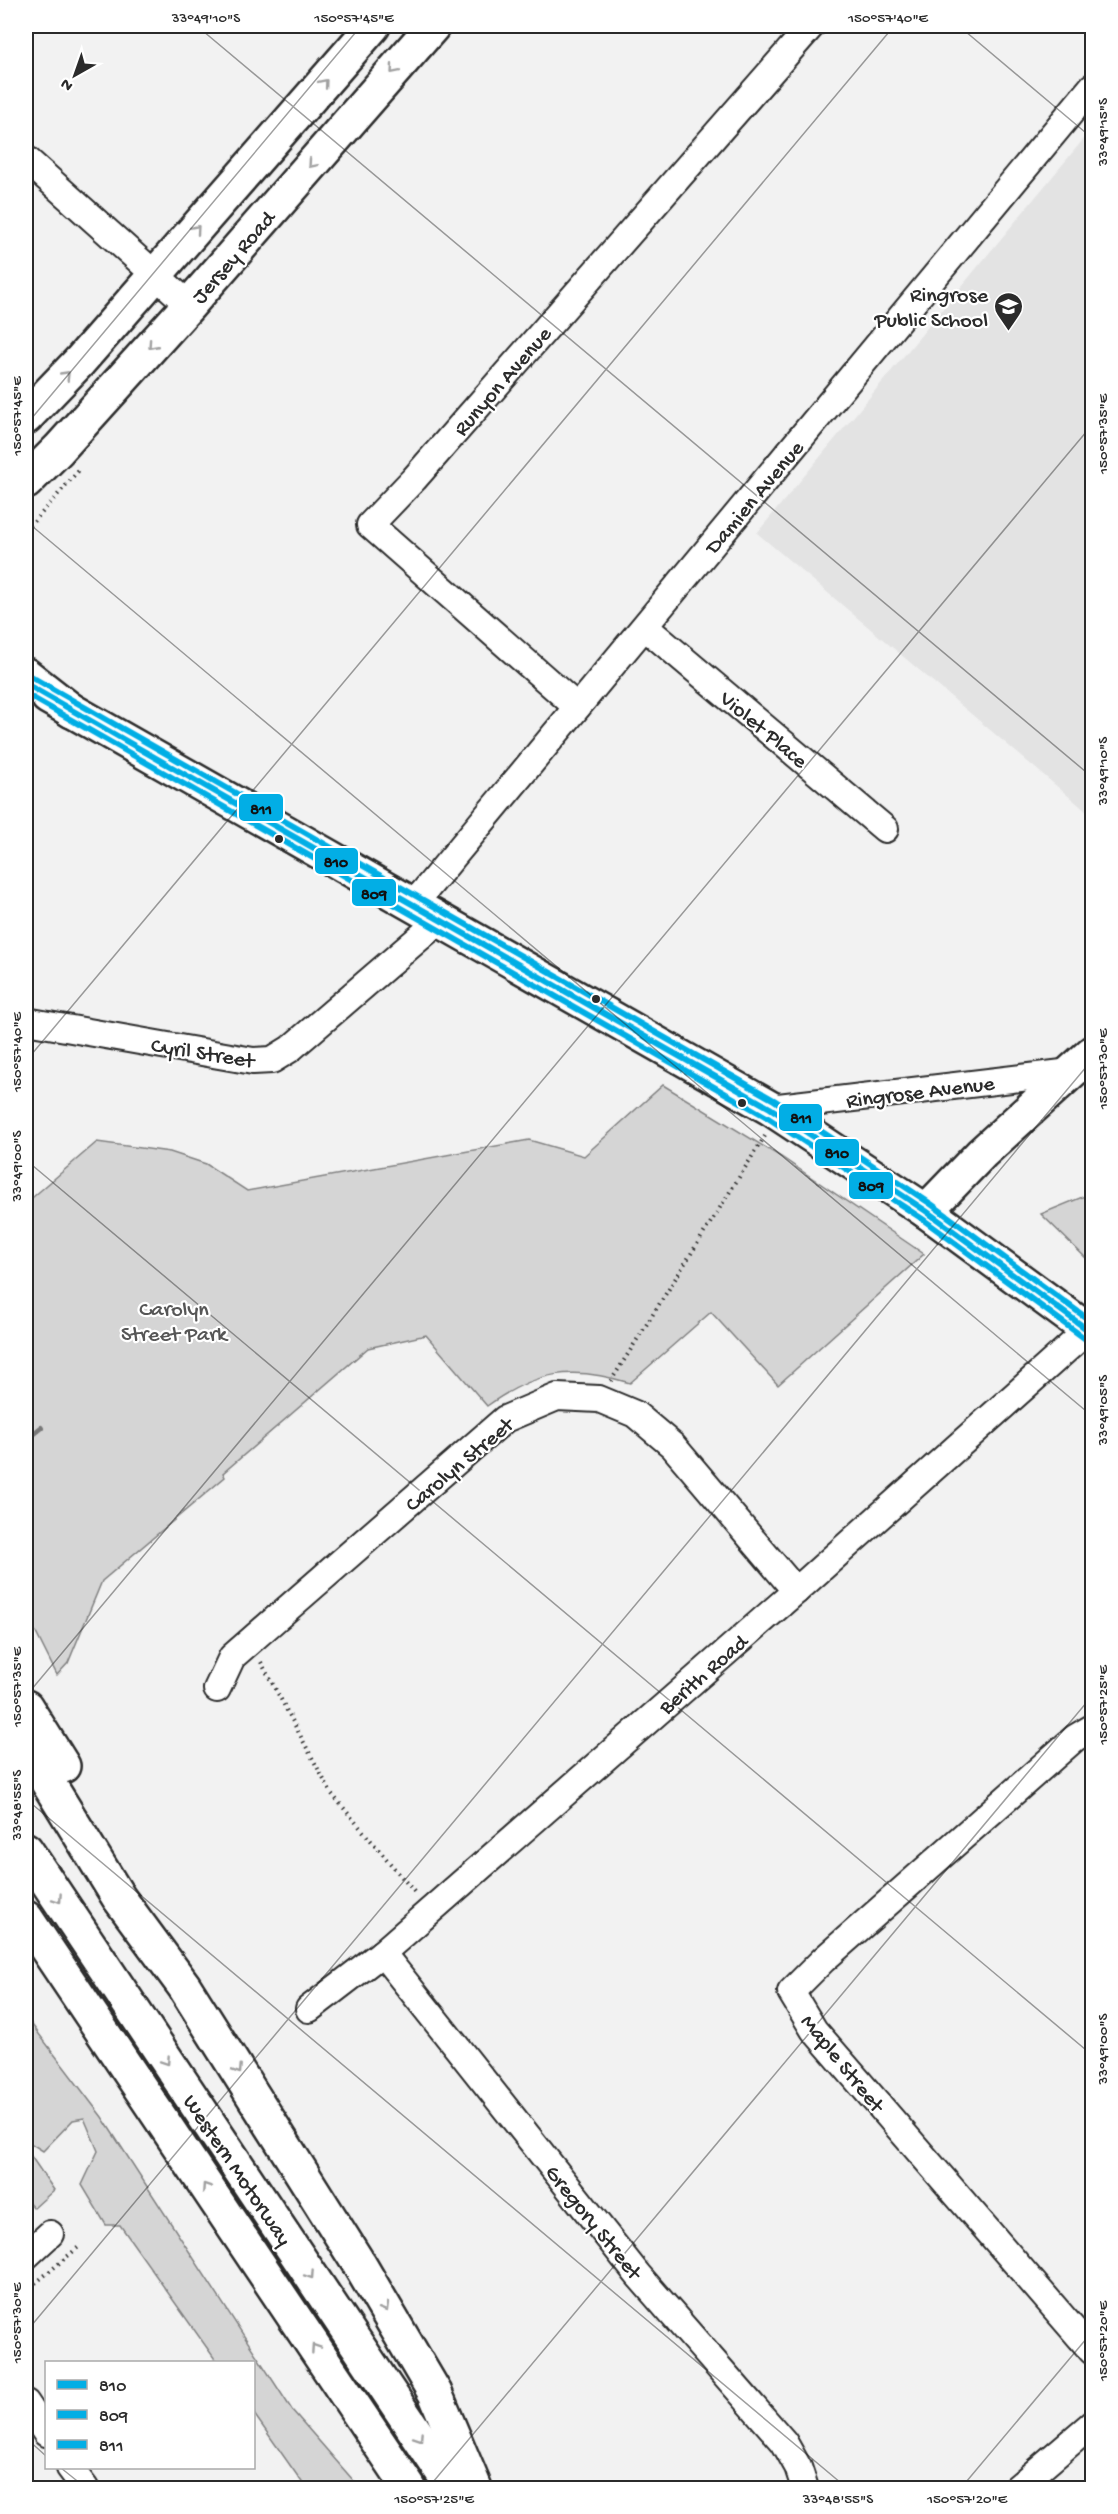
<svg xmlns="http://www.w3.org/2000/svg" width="1118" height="2514" viewBox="0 0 1118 2514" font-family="'Gochi Hand',sans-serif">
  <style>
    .built { fill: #e3e3e3 }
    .green { fill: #d5d5d5; stroke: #808080; stroke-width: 1.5 }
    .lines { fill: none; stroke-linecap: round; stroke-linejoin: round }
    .stream { stroke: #787878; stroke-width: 6 }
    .street-casing { stroke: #2b2b2b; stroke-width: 30 }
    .secondary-casing { stroke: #2b2b2b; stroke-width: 38 }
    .highway-casing { stroke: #2b2b2b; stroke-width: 38 }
    .path { stroke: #2b2b2b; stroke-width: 4; stroke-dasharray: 1.5 4.5; stroke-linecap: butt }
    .street { stroke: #fff; stroke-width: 26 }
    .secondary { stroke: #fff; stroke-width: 33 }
    .highway { stroke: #fff; stroke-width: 33 }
    .bus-1-casing { stroke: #fff; stroke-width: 10 }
    .bus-2-casing { stroke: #fff; stroke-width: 10 }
    .bus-3-casing { stroke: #fff; stroke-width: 10 }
    .bus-1 { stroke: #02aee5; stroke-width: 6 }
    .bus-2 { stroke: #02aee5; stroke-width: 6 }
    .bus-3 { stroke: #02aee5; stroke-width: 6 }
    .oneway { stroke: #a0a0a0 }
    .ticks { fill: none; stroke: #2b2b2b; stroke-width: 1.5; stroke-opacity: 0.45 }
    .bus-dot { fill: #2b2b2b; stroke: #fff; stroke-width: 2 }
    .labels { text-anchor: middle; stroke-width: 4.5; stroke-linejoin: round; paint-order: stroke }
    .street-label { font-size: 22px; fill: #2b2b2b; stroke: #fff }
    .poi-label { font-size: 22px; fill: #2b2b2b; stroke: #fff; text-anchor: end }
    .park-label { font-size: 22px; fill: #565656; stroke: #fff }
    .line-badge { stroke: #fff; stroke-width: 2 }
    .pale-badge-label { font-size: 16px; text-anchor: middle; font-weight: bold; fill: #111 }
    .neatline { fill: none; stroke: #2b2b2b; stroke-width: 2 }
    .ticks-label { font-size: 15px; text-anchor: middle; fill: #2b2b2b }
  </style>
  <rect width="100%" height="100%" fill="#f2f2f2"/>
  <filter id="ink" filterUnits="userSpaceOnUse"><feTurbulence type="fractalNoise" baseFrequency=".0167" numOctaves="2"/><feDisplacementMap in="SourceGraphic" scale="12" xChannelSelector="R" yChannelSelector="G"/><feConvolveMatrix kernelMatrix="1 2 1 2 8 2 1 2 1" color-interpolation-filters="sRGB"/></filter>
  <g filter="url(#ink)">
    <path class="built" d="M 1092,129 L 1092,816 L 757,533 Z"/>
    <g class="green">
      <path d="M 663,1085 L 781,1157 L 924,1254 L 778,1385 L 711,1312 L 630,1383 C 572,1365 536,1371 487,1406 L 426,1335 L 368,1348 L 223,1473 L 225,1477 L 102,1581 L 68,1663 L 57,1675 L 26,1613 L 26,1203 L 97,1142 L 170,1152 L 206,1164 L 247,1191 L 529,1140 L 584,1156 Z"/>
      <path d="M 1092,1193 L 1092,1264 L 1041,1214 Z"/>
      <path d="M 26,2017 L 102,2117 L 292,2410 L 360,2488 L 306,2488 L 254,2414 L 254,2362 L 217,2362 L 120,2225 L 106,2225 L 82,2185 L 98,2151 L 84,2118 L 73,2120 L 43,2151 L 30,2143 L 26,2134 Z"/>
      <path d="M 26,2149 L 54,2190 L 34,2208 L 26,2199 Z"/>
    </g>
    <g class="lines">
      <path class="stream" d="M 26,1440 L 41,1428"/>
      <defs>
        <g id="street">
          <path d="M 26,159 L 189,305"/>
          <path d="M 645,627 L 885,829"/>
          <path d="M 577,707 L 370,525 L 414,479 L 811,26"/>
          <path d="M 413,905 L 1092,87"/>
          <path d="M 26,1021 L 253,1061 L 272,1060 L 290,1049 L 440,920"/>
          <path d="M 770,1108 L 1071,1072"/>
          <path d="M 217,1689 L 232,1657 L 505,1419 L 557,1397 L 599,1399 L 635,1414 L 673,1446 L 796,1591"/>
          <path d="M 1092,1728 L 1075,1738 L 823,1960 L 791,1992 L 814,2030 L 1092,2351"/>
          <path d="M 382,1953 L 638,2275 L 784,2442 L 798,2467 L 805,2488"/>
          <path d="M 309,2009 L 382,1953 L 796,1591 L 1088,1330"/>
          <path d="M 26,2256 L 50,2234"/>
          <path d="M 26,2403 L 46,2433"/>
          <path d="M 70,2468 L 85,2488"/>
          <path d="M 1017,2488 L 1092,2424"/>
        </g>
        <g id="secondary">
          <path d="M 48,697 L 770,1108 L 926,1211 L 1092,1333"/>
          <path d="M 926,1211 L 982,1153 L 1092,1053"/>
        </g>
        <g id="highway">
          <path d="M 26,417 L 80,361 L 373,26"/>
          <path d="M 26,482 L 59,449 L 189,305 L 433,26"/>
          <path d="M 26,675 L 72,711"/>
          <path d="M 26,1707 L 63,1766"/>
          <path d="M 26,1747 L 119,1898 L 184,1986 L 359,2264 L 435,2393 L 475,2488"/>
          <path d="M 26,1850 L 453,2488"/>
          <path d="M 26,1918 L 409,2488"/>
        </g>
      </defs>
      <use href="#street" class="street-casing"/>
      <use href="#secondary" class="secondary-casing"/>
      <use href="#highway" class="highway-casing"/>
      <g class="path">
        <path d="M 26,531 L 81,468"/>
        <path d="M 611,1381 L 765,1136"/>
        <path d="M 261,1662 L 331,1793 L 416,1894"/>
        <path d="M 26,2291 L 81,2245"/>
      </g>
      <use href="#street" class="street"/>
      <use href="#secondary" class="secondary"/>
      <use href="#highway" class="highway"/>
      <defs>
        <path id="bus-1" d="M 26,684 L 770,1108 L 926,1211 L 1092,1333"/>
        <path id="bus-2" d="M 26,694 L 765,1116 L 921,1218 L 1087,1340"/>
        <path id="bus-3" d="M 30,676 L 774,1100 L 931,1204 L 1092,1322"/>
      </defs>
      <use href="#bus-1" class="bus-1-casing"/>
      <use href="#bus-2" class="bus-2-casing"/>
      <use href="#bus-3" class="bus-3-casing"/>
      <use href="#bus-1" class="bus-1"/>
      <use href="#bus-2" class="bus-2"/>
      <use href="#bus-3" class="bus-3"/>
    </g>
    <defs><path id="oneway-chevron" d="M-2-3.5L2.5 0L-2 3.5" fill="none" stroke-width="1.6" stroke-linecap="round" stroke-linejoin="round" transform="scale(1.5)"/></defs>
    <g class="oneway">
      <use href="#oneway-chevron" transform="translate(394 70) rotate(131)"/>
      <use href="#oneway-chevron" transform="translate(324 83) rotate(-50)"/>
      <use href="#oneway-chevron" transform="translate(312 164) rotate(131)"/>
      <use href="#oneway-chevron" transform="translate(196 229) rotate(-49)"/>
      <use href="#oneway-chevron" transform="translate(152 345) rotate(132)"/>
      <use href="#oneway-chevron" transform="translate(66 375) rotate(-46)"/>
      <use href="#oneway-chevron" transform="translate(58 1899) rotate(56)"/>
      <use href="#oneway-chevron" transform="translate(166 2061) rotate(56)"/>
      <use href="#oneway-chevron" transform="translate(238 2070) rotate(57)"/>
      <use href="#oneway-chevron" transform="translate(206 2187) rotate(-124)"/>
      <use href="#oneway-chevron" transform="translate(310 2275) rotate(56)"/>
      <use href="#oneway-chevron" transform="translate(385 2308) rotate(59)"/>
      <use href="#oneway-chevron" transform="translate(315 2348) rotate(-124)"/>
      <use href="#oneway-chevron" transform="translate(419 2437) rotate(56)"/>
    </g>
  </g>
  <path class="ticks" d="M 197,26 L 1092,777M 959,26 L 1092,138M 26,425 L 361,26M 26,521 L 1092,1416M 26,1061 L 894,26M 26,1160 L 1092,2055M 26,1696 L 1092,425M 26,1799 L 847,2488M 26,2332 L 1092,1060M 26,2438 L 46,2456M 61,2468 L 86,2488M 428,2488 L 1092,1696M 961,2488 L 1092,2332"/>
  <defs>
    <symbol id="school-pin" viewBox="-11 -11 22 30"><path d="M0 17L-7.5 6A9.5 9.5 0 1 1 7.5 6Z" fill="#2b2b2b" stroke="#fff"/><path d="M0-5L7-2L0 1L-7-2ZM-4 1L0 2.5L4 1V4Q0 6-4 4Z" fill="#fff"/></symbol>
  </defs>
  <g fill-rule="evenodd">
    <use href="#school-pin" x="992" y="290" width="33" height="45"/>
  </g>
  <g class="bus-dot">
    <circle cx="279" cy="839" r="5"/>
    <circle cx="596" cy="999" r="5"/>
    <circle cx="742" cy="1103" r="5"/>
  </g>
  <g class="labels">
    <g class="street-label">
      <text transform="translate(232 256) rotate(-49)" y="8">Jersey Road</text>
      <text transform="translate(501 380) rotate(-49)" y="8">Runyon Avenue</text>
      <text transform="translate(753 496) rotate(-50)" y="8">Damien Avenue</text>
      <text transform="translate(765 728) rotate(40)" y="8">Violet Place</text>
      <text transform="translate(203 1051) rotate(9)" y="8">Cyril Street</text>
      <text transform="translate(920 1090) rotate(-7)" y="8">Ringrose Avenue</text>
      <text transform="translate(458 1463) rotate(-40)" y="8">Carolyn Street</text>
      <text transform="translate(702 1673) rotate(-41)" y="8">Berith Road</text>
      <text transform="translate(844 2062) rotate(51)" y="8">Maple Street</text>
      <text transform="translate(239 2169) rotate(56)" y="8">Western Motorway</text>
      <text transform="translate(595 2221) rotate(51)" y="8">Gregory Street</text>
    </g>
    <g class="poi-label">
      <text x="988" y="301">Ringrose<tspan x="988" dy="25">Public School</tspan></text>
    </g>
    <g class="park-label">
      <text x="174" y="1315">Carolyn<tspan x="174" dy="25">Street Park</tspan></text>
    </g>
  </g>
  <g class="line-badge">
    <rect x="238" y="793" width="46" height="29" rx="6" fill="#02aee5"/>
    <rect x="314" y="847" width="45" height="28" rx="6" fill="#02aee5"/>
    <rect x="351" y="878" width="46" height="29" rx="6" fill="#02aee5"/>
    <rect x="778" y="1103" width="45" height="29" rx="6" fill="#02aee5"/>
    <rect x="814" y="1138" width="46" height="29" rx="6" fill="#02aee5"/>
    <rect x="848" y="1171" width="46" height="29" rx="6" fill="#02aee5"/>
  </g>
  <g class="pale-badge-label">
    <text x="261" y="814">811</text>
    <text x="336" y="867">810</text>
    <text x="374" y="899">809</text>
    <text x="801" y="1123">811</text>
    <text x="837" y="1158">810</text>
    <text x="871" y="1191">809</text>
  </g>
  <rect width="1118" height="2514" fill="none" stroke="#fff" stroke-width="66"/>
  <rect x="45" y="2361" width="210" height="108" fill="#ffffff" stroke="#aaaaaa" stroke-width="1.5"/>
  <rect x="57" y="2380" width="30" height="9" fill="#02aee5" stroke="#aaaaaa" stroke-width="1.5"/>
  <text x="99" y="2391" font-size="18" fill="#2b2b2b">810</text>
  <rect x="57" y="2410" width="30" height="9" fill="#02aee5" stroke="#aaaaaa" stroke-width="1.5"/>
  <text x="99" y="2421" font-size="18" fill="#2b2b2b">809</text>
  <rect x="57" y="2440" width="30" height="9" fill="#02aee5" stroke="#aaaaaa" stroke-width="1.5"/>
  <text x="99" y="2451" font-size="18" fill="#2b2b2b">811</text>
  <g transform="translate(75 75) rotate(220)" stroke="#ffffff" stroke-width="4.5" paint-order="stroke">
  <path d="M0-4.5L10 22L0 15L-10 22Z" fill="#2b2b2b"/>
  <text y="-9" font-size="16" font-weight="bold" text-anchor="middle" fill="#2b2b2b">N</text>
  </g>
  <rect x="33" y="33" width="1052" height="2448" class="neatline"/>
  <g class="ticks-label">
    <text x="206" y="22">33°49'10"S</text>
    <text x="354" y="22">150°57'45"E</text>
    <text x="888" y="22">150°57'40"E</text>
    <text transform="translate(1102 132) rotate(-90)" y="5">33°49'15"S</text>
    <text transform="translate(16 416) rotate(-90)" y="5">150°57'45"E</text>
    <text transform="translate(1102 434) rotate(-90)" y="5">150°57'35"E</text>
    <text transform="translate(1102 771) rotate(-90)" y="5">33°49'10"S</text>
    <text transform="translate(16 1052) rotate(-90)" y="5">150°57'40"E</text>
    <text transform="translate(1102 1069) rotate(-90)" y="5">150°57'30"E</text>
    <text transform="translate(16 1166) rotate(-90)" y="5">33°49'00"S</text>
    <text transform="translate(1102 1410) rotate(-90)" y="5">33°49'05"S</text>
    <text transform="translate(16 1687) rotate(-90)" y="5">150°57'35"E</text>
    <text transform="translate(1102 1705) rotate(-90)" y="5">150°57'25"E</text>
    <text transform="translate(16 1805) rotate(-90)" y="5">33°48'55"S</text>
    <text transform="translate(1102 2049) rotate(-90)" y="5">33°49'00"S</text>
    <text transform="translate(16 2323) rotate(-90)" y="5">150°57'30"E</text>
    <text transform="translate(1102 2341) rotate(-90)" y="5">150°57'20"E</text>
    <text x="434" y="2503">150°57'25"E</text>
    <text x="838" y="2503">33°48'55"S</text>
    <text x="967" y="2503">150°57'20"E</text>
  </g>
</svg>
